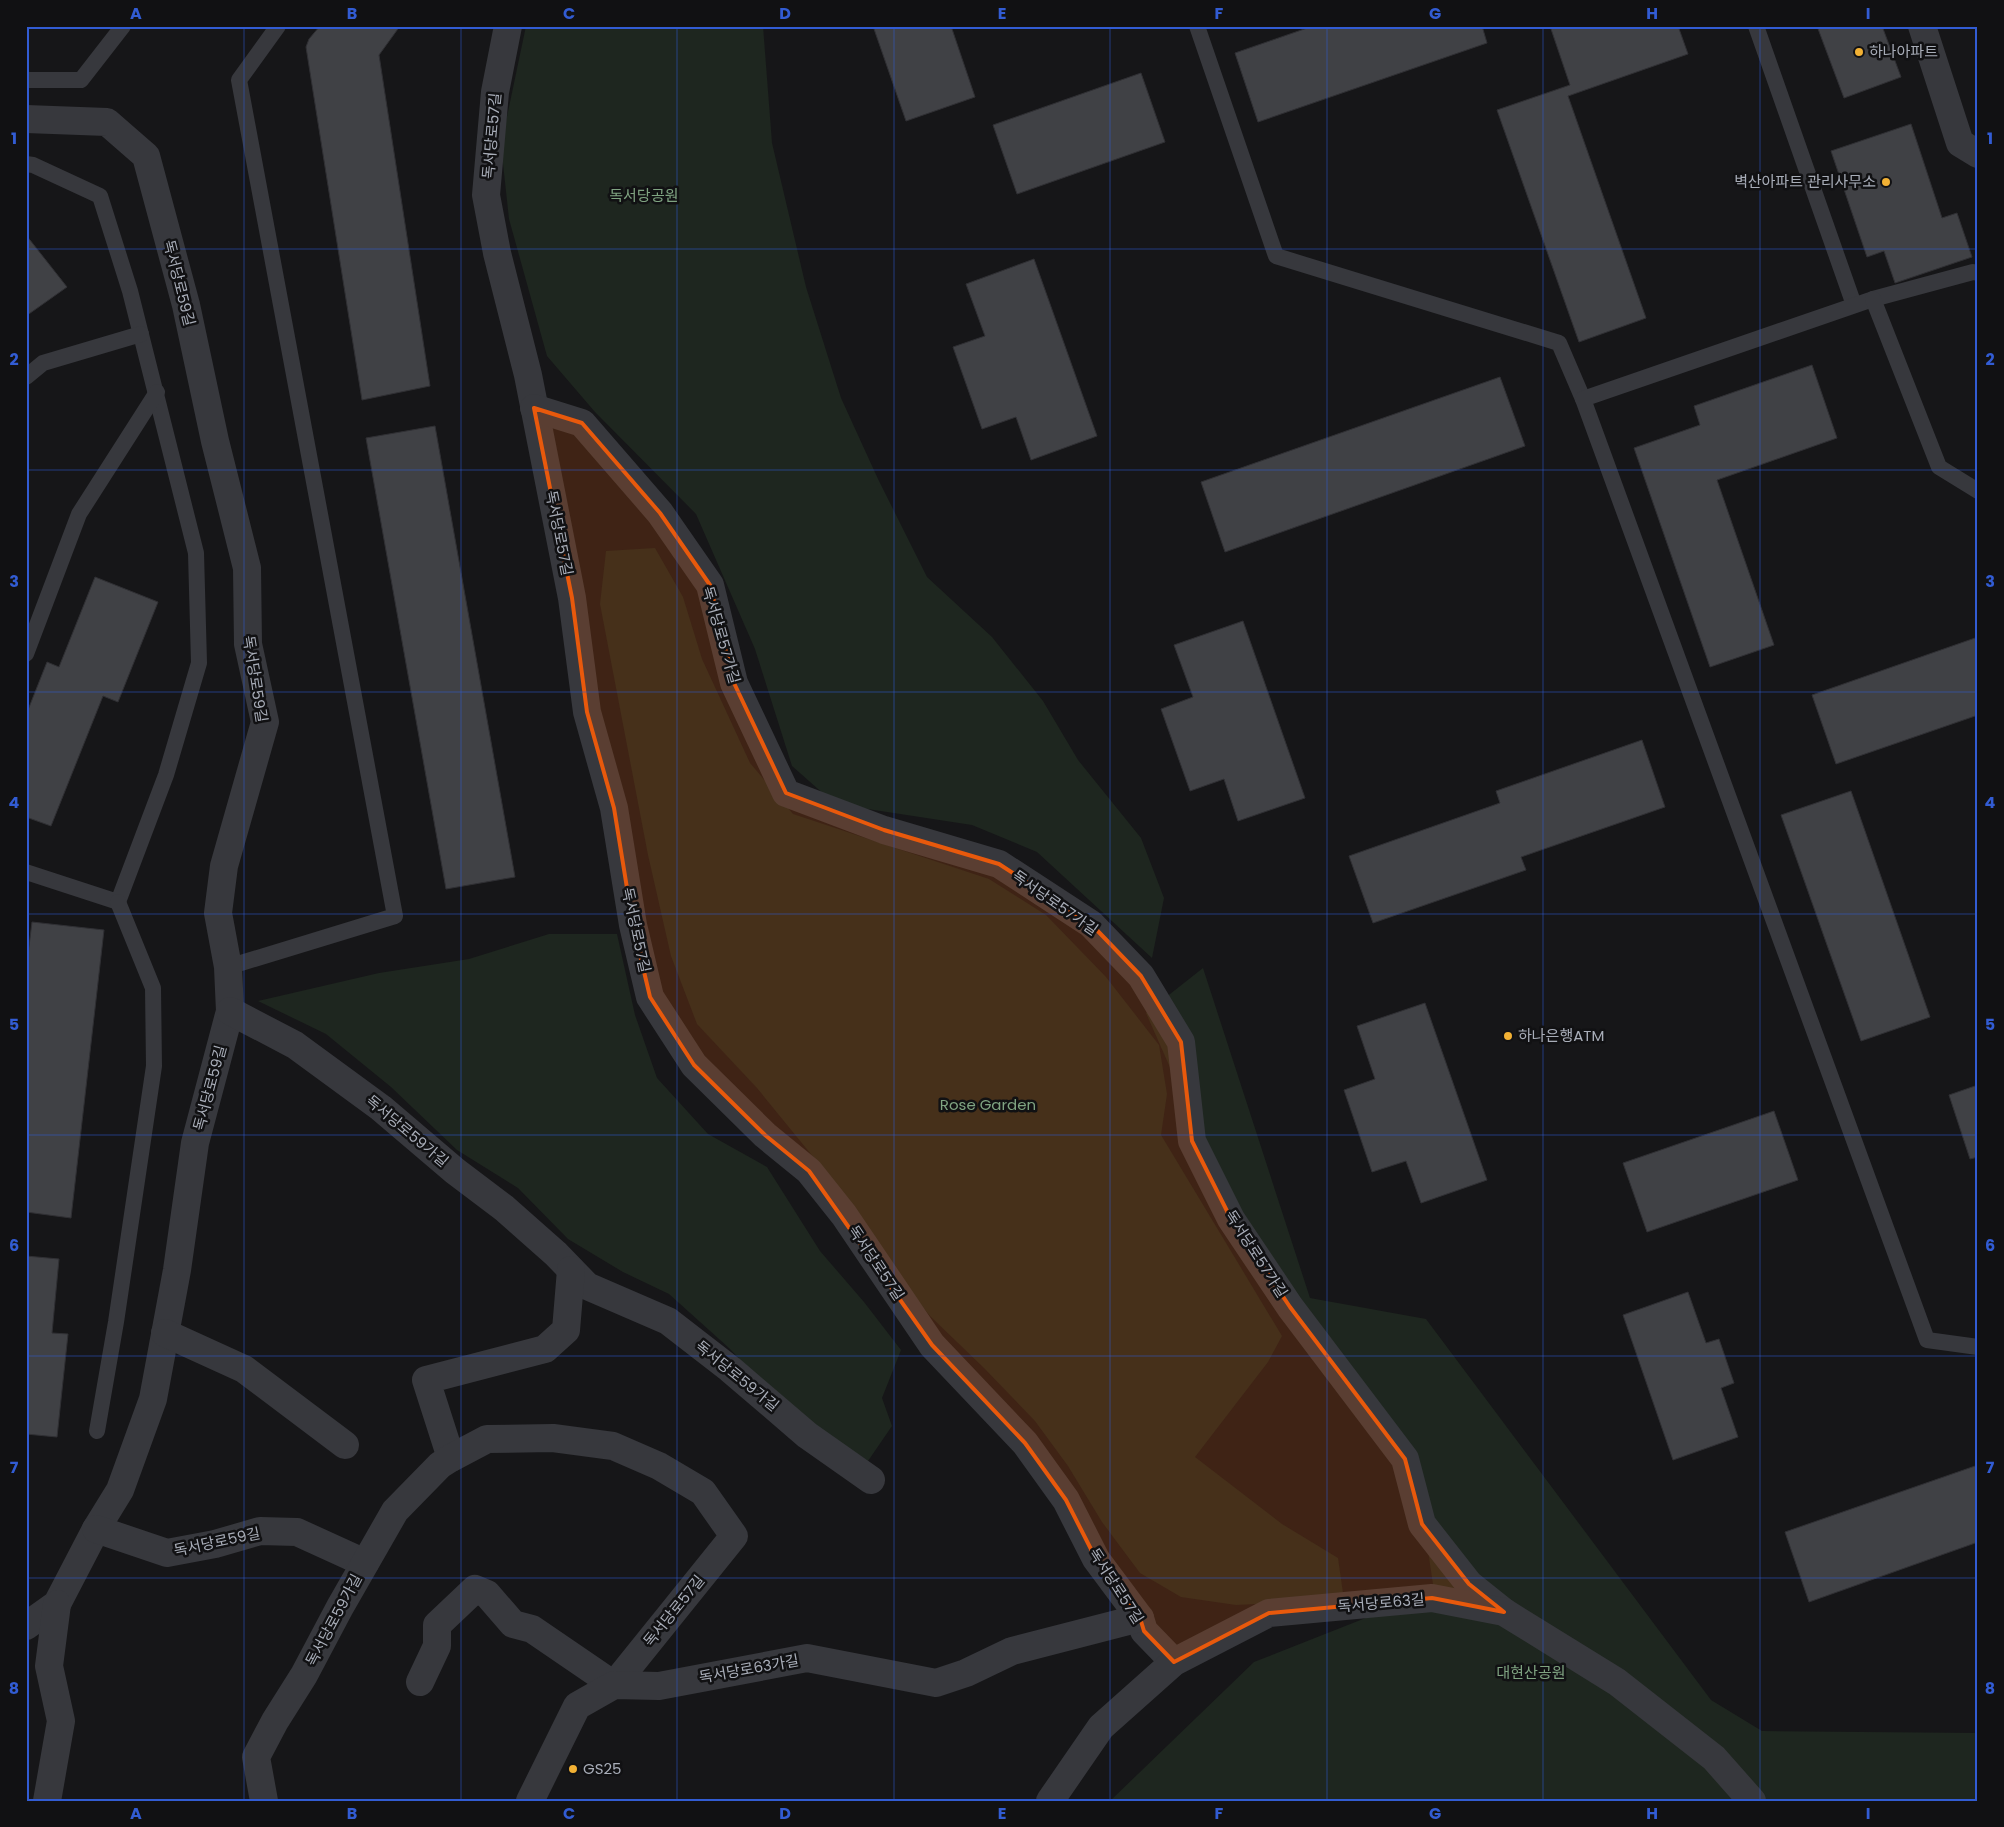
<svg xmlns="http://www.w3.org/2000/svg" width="2004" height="1827" viewBox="0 0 2004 1827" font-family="Poppins,'Noto Sans KR',sans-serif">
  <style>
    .green { fill: #1e261f }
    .building { fill: #404145; stroke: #303034 }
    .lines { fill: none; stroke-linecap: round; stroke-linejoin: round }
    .service { stroke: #37383d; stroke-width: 16 }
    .minor { stroke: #37383d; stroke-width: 28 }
    .marked { fill: #e8590c; fill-opacity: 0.2; stroke: #e8590c; stroke-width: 4; stroke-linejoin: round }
    .grid { fill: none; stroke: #325cd3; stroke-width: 1; stroke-opacity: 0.55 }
    .poi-dot { fill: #f2b134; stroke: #111113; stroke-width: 2 }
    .labels { text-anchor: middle; stroke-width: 5; stroke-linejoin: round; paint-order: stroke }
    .poi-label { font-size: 15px; fill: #a8adb8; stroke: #111113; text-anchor: start }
    .street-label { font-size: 15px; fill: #a8adb8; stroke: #111113 }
    .park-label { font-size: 15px; fill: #7fa381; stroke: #111113 }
    .neatline { fill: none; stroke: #325cd3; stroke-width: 2 }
    .grid-label { font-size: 16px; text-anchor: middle; font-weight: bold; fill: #325cd3 }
  </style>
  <rect width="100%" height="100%" fill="#161618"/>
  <g class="green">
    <path d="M 526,26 L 763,26 L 772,143 L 806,287 L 841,398 L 878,479 L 927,577 L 992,637 L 1043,701 L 1078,760 L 1141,838 L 1164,898 L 1152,958 L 1037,852 L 972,825 L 835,804 L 792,766 L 755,649 L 696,514 L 595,412 L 547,356 L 509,219 L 501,145 Z"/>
    <path d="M 655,548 L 683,597 L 702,659 L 750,763 L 793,814 L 989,879 L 1046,915 L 1106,977 L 1159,1045 L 1167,1094 L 1161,1135 L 1282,1336 L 1268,1362 L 1195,1457 L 1282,1524 L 1338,1558 L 1344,1600 L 1236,1605 L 1181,1597 L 1140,1573 L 1102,1522 L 1068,1466 L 1035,1421 L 984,1368 L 930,1316 L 889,1265 L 819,1164 L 757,1088 L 697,1024 L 671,956 L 648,855 L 600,604 L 606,551 Z"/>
    <path d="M 549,934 L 617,934 L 635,1015 L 657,1078 L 708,1134 L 767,1167 L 820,1251 L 864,1302 L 901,1350 L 882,1398 L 892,1426 L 868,1461 L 784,1405 L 729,1348 L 669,1294 L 623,1272 L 568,1239 L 518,1188 L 457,1150 L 391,1087 L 326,1034 L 258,1001 L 379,973 L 469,959 Z"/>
    <path d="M 1203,968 L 1310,1298 L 1426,1319 L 1711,1700 L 1762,1731 L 1978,1733 L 1978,1801 L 1110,1801 L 1254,1662 L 1434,1591 L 1414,1456 L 1240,1244 L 1176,1081 L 1146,1013 Z"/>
  </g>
  <g class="building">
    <path d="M 320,26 L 400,26 L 379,55 L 430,386 L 362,400 L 306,47 L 309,39 Z"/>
    <path d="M 873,26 L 951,26 L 975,97 L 906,121 Z"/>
    <path d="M 1313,26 L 1482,26 L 1487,43 L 1258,122 L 1235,53 Z"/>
    <path d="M 1550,26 L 1678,26 L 1688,54 L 1568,96 L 1646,318 L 1579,342 L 1497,110 L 1570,85 Z"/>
    <path d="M 1817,26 L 1882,26 L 1901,77 L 1844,98 Z"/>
    <path d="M 1141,73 L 1165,142 L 1017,194 L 993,125 Z"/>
    <path d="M 1911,124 L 1942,218 L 1957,213 L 1972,257 L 1895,283 L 1884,251 L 1867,257 L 1831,151 Z"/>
    <path d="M 26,235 L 67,287 L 26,316 Z"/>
    <path d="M 1034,259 L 1097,436 L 1031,460 L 1016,417 L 982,429 L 953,347 L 985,336 L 966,284 Z"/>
    <path d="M 1812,365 L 1837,438 L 1717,480 L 1774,645 L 1710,667 L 1634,448 L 1700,425 L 1694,406 Z"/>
    <path d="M 1500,377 L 1525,446 L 1225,552 L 1201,482 Z"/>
    <path d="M 435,426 L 515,877 L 446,889 L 366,438 Z"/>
    <path d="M 95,577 L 158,602 L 118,702 L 103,696 L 51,826 L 26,817 L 26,715 L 47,662 L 59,667 Z"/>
    <path d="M 1243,621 L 1305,798 L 1238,821 L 1224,779 L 1190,791 L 1161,709 L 1193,697 L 1174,645 Z"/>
    <path d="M 1978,637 L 1978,715 L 1836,764 L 1812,695 Z"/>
    <path d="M 1642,740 L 1665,807 L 1521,857 L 1526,870 L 1373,923 L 1349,856 L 1500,803 L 1496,791 Z"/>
    <path d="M 1851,791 L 1930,1017 L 1861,1041 L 1781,815 Z"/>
    <path d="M 32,922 L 104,930 L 71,1218 L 26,1212 L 26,971 Z"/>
    <path d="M 1425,1003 L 1487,1180 L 1421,1203 L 1406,1161 L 1372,1172 L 1344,1090 L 1375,1079 L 1357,1026 Z"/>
    <path d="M 1978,1085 L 1978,1157 L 1970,1159 L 1949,1095 Z"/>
    <path d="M 1774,1111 L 1798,1180 L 1647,1232 L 1623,1163 Z"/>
    <path d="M 26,1256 L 59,1259 L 52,1333 L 68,1334 L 57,1437 L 26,1434 Z"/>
    <path d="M 1688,1292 L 1706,1343 L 1719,1339 L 1734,1383 L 1721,1388 L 1738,1437 L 1673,1460 L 1623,1315 Z"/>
    <path d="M 1978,1465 L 1978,1542 L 1809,1602 L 1785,1532 Z"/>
  </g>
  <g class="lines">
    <g class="service">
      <path d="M 1197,26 L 1276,256 L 1559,343 L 1583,399"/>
      <path d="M 1756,26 L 1854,305"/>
      <path d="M 26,80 L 81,80 L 123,26"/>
      <path d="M 26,164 L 33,165 L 100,196 L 130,291 L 196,553 L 199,663 L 166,775 L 118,902 L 26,872"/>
      <path d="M 1978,273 L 1973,272 L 1873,299 L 1583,399 L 1927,1340 L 1978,1347"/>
      <path d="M 1873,299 L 1939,467 L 1978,491"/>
      <path d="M 26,377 L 43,363 L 141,334"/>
      <path d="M 26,654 L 79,514 L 157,392"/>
      <path d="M 228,967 L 395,916 L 239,80 L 278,26"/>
      <path d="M 97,1431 L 116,1322 L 154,1066 L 153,988 L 118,902"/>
    </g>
    <g class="minor">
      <path d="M 508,26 L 495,92 L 486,195 L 497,253 L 528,375 L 572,598 L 587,712 L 614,808 L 633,925 L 650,997 L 694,1065 L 765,1135 L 809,1171 L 844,1215 L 932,1345 L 1025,1443 L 1066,1500 L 1096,1559 L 1140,1618 L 1144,1631 L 1174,1662"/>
      <path d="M 1922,26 L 1960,143 L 1978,154"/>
      <path d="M 26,119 L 107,122 L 146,156 L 186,305 L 215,441 L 247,568 L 248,644 L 265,722 L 224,866 L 218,913 L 228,967 L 230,1011 L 195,1143 L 177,1270 L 153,1399 L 120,1490 L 96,1529 L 57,1604 L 26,1626"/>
      <path d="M 534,408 L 582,423 L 660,513 L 710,585 L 734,683 L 786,793 L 884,830 L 999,864 L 1091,924 L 1141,976 L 1181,1042 L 1192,1141 L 1231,1219 L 1290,1307 L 1405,1459 L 1422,1524 L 1469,1584 L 1504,1612"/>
      <path d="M 230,1011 L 295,1045 L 381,1108 L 455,1171 L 504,1208 L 556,1254 L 587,1286 L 668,1321 L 730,1369 L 807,1435 L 871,1480"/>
      <path d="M 165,1333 L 244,1369 L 345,1445"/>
      <path d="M 451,1458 L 426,1380 L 545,1349 L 566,1330 L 571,1270"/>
      <path d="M 96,1529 L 167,1553 L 215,1544 L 260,1531 L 297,1532 L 365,1563"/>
      <path d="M 47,1801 L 61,1721 L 49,1666 L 57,1604"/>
      <path d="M 264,1801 L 256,1757 L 275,1721 L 304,1675 L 340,1607 L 395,1511 L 440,1465 L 451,1458 L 487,1439 L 553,1438 L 613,1446 L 659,1466 L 703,1492 L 734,1536 L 614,1685 L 532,1629 L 513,1624 L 487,1594 L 475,1589 L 437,1625 L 437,1646 L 420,1682"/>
      <path d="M 530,1801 L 577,1706 L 614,1685 L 659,1686 L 807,1658 L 936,1683 L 966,1673 L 1012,1651 L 1140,1618"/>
      <path d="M 1050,1801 L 1101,1727 L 1174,1662 L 1269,1613 L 1432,1598 L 1504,1612 L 1617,1682 L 1714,1758 L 1752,1801"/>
    </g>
  </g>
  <path class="marked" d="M 534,408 L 582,423 L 660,513 L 710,585 L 734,683 L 786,793 L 884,830 L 999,864 L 1091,924 L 1141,976 L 1181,1042 L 1192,1141 L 1231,1219 L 1290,1307 L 1405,1459 L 1422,1524 L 1469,1584 L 1504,1612 L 1432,1598 L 1269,1613 L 1174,1662 L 1144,1631 L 1140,1618 L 1096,1559 L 1066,1500 L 1025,1443 L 932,1345 L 809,1171 L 765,1135 L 694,1065 L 650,997 L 633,925 L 614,808 L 587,712 L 572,598 Z"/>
  <path class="grid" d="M 244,26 L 244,1801M 461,26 L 461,1801M 677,26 L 677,1801M 894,26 L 894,1801M 1110,26 L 1110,1801M 1327,26 L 1327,1801M 1543,26 L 1543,1801M 1760,26 L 1760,1801M 26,249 L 1978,249M 26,470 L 1978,470M 26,692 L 1978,692M 26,914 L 1978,914M 26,1135 L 1978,1135M 26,1356 L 1978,1356M 26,1578 L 1978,1578"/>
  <g class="poi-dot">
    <circle cx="1859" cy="52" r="5"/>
    <circle cx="1886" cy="182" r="5"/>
    <circle cx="1508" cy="1036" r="5"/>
    <circle cx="573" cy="1769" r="5"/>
  </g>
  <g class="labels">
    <g class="poi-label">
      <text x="1869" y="57">하나아파트</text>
      <text x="1876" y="187" text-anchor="end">벽산아파트 관리사무소</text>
      <text x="1518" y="1041">하나은행ATM</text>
      <text x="583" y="1774">GS25</text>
    </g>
    <g class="street-label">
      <text transform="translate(492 136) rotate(-85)" y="5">독서당로57길</text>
      <text transform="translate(179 283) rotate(76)" y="5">독서당로59길</text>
      <text transform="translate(559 533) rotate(79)" y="5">독서당로57길</text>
      <text transform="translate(721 635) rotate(74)" y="5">독서당로57가길</text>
      <text transform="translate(255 679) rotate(81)" y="5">독서당로59길</text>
      <text transform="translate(1055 903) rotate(35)" y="5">독서당로57가길</text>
      <text transform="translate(636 930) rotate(78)" y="5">독서당로57길</text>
      <text transform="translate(210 1088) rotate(-75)" y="5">독서당로59길</text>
      <text transform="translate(407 1131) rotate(40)" y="5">독서당로59가길</text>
      <text transform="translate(1256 1254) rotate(57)" y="5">독서당로57가길</text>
      <text transform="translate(876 1263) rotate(56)" y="5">독서당로57길</text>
      <text transform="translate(737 1376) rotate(39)" y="5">독서당로59가길</text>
      <text transform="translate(217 1542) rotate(-12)" y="5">독서당로59길</text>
      <text transform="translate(1116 1586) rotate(57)" y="5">독서당로57길</text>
      <text transform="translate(1381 1603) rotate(-5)" y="5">독서당로63길</text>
      <text transform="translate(674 1611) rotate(-51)" y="5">독서당로57길</text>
      <text transform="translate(334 1620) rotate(-62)" y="5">독서당로59가길</text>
      <text transform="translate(749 1669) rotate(-10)" y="5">독서당로63가길</text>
    </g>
    <g class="park-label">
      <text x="644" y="201">독서당공원</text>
      <text x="988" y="1110">Rose Garden</text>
      <text x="1531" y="1678">대현산공원</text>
    </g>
  </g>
  <rect width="2004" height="1827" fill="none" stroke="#111113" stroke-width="55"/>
  <rect x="28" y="28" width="1948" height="1772" class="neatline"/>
  <g class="grid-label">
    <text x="136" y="19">A</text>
    <text x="352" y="19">B</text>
    <text x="569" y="19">C</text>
    <text x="785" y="19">D</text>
    <text x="1002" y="19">E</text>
    <text x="1219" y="19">F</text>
    <text x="1435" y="19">G</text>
    <text x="1652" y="19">H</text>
    <text x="1868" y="19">I</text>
    <text x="14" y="144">1</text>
    <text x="1990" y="144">1</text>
    <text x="14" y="365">2</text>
    <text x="1990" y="365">2</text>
    <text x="14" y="587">3</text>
    <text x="1990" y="587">3</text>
    <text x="14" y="808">4</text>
    <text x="1990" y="808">4</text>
    <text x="14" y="1030">5</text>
    <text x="1990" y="1030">5</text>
    <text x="14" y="1251">6</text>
    <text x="1990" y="1251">6</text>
    <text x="14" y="1473">7</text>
    <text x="1990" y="1473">7</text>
    <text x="14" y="1694">8</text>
    <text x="1990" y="1694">8</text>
    <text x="136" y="1819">A</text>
    <text x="352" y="1819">B</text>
    <text x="569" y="1819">C</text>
    <text x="785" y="1819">D</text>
    <text x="1002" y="1819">E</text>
    <text x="1219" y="1819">F</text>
    <text x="1435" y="1819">G</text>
    <text x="1652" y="1819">H</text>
    <text x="1868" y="1819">I</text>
  </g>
</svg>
